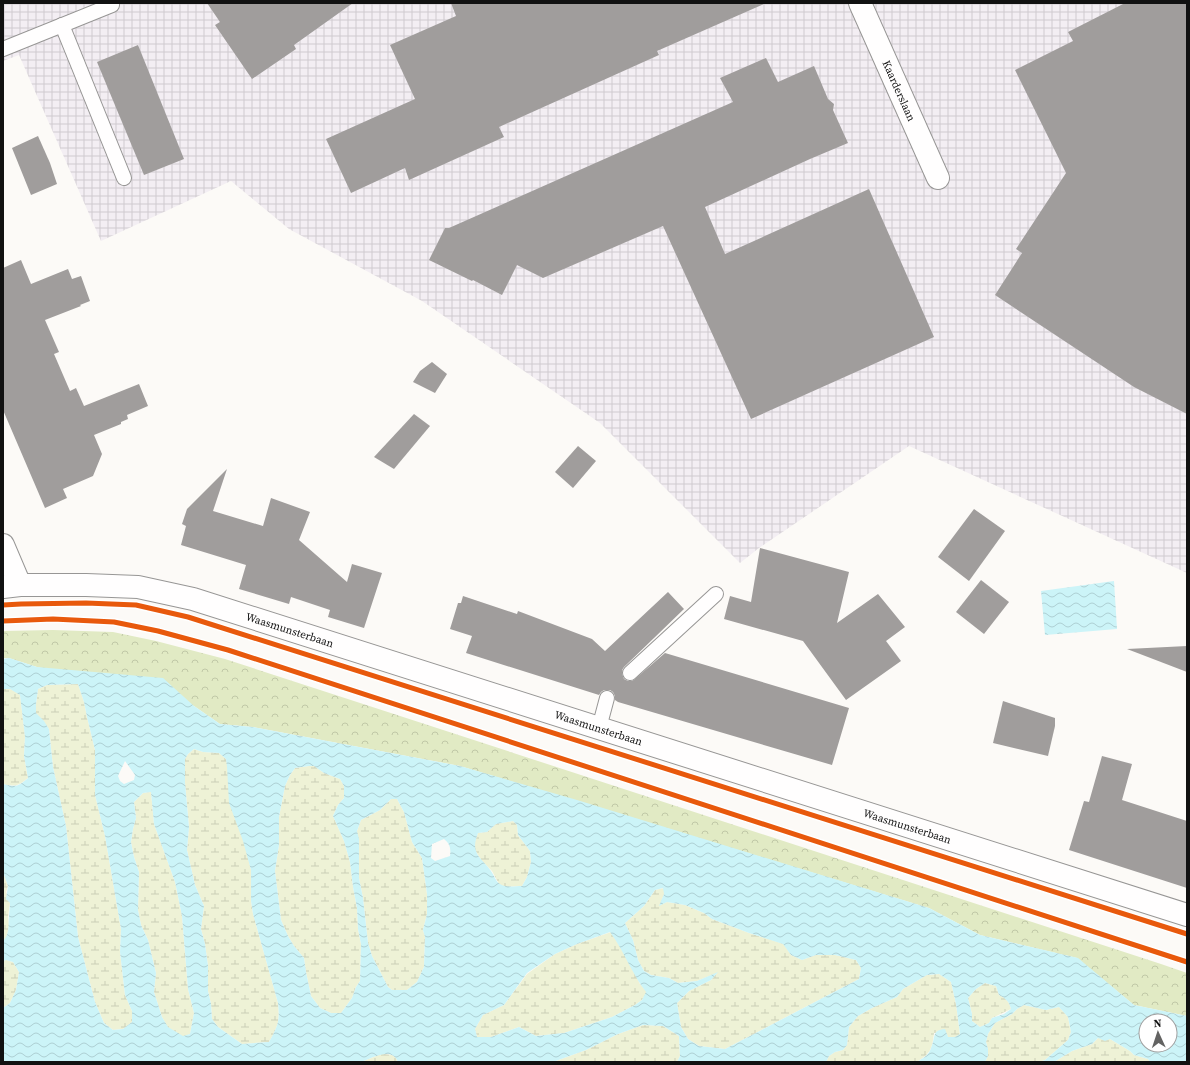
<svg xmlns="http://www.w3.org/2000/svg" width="1190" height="1065" viewBox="0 0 1190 1065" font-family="'Source Serif 4',serif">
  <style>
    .industrial { fill: url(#industrial-grid) }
    .forest { fill: url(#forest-crowns) }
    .wetland { fill: url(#wetland-marsh) }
    .water { fill: url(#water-waves); fill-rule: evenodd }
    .building { fill: #a09d9c }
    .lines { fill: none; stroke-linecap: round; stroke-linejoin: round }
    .service-casing { stroke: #979695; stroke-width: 16 }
    .minor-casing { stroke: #979695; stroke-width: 24 }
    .tertiary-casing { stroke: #979695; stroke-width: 24 }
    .service { stroke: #fffefe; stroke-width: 14 }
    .minor { stroke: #fffefe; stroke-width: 22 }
    .tertiary { stroke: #fffefe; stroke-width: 22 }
    .cycleway-casing { stroke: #fff; stroke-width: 8 }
    .cycleway { stroke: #e8590c; stroke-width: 5 }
    .labels { text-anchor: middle; stroke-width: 4; stroke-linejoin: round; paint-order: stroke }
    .street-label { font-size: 11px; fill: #111; stroke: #fff }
  </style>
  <defs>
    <pattern id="industrial-grid" width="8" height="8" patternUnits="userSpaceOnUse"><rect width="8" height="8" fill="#f3eef3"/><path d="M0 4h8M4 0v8" fill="none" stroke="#cfcbcf"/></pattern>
    <pattern id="forest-crowns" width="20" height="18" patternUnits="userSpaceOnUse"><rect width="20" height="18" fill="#e1eac4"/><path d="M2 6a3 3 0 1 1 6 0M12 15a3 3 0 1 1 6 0" fill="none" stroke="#c0c8a7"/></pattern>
    <pattern id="wetland-marsh" width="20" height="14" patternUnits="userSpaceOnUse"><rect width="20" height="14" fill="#eef2d6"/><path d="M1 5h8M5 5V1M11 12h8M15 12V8" fill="none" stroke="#cbceb7"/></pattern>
    <pattern id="water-waves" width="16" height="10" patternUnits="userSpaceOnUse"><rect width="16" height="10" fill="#ccf4f8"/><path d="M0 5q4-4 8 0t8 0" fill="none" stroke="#aed0d4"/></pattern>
  </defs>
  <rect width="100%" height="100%" fill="#fcfaf7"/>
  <path class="industrial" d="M 3,3 L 1187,3 L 1187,573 L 909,446 L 759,548 L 740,563 L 600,423 L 422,301 L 289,229 L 231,181 L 101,241 L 19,55 L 3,61 Z"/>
  <path class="forest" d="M 53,630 L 113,632 L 156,641 L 225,659 L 1161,964 L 1187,973 L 1187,1016 L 1134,1005 L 1077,958 L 980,935 L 929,908 L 460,766 L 253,727 L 220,724 L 194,706 L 37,667 L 9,658 L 3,658 L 3,631 Z"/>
  <g class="wetland">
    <path d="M 78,684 L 84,702 L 87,717 L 95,750 L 95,795 L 105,836 L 121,929 L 120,952 L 125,995 L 132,1011 L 132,1022 L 123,1029 L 113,1030 L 104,1023 L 95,1002 L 78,937 L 66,826 L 53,767 L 49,729 L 36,713 L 36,704 L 38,689 L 47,685 Z"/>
    <path d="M 3,689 L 10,689 L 20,694 L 25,737 L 24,756 L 28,778 C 18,786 16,787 3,784 Z"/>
    <path d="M 194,749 L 203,752 L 219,753 L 226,759 L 251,870 L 251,901 L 253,914 L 278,1003 C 280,1022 278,1026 269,1042 L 242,1044 L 218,1027 L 212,1019 L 211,1004 L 208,991 L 208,966 L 205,944 L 201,929 L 204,906 L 195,885 L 187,850 L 189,827 L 185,783 L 185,759 L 188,754 Z"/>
    <path d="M 309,766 L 314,766 L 324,773 L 340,779 L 344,786 L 344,798 L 338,805 L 333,816 L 344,841 L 350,862 L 353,887 L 357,908 L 358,929 L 361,944 L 360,981 L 356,987 L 352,998 L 341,1013 L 331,1013 L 320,1008 L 311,996 L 306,972 L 304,958 L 294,946 L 288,936 L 281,920 L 275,871 L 279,845 L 279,817 L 285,786 L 290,775 L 295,768 Z"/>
    <path d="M 151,792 L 154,824 L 175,882 L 182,916 L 188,989 L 194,1013 L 190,1034 L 183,1037 L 168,1028 L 162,1017 L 154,992 L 156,973 L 148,940 L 141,925 L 138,910 L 139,872 L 134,857 L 131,842 L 133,829 L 136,818 L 134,802 L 143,793 Z"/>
    <path d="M 391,799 L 397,799 L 404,812 L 412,842 L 422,858 L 427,894 L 427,914 L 423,930 L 425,937 L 424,967 L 417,982 L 407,990 L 392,990 L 388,987 L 372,956 L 368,943 L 363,898 L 359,878 L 357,831 L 361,820 L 380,810 Z"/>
    <path d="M 513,821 L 517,825 L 518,835 L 530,851 L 531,862 L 527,877 L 522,886 L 505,887 L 499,884 L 492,871 L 481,860 L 475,850 L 474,844 L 478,833 L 487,832 L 496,824 Z"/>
    <path d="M 3,872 L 8,886 L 6,892 L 10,903 L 8,917 L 9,925 L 7,937 L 3,941 Z"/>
    <path d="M 664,888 L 664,894 L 660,905 L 667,902 L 685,905 L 704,913 L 712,919 L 749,933 L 784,944 L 791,955 L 802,960 L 816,955 L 835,955 L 856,960 L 861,968 L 859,979 L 725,1049 L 699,1046 L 688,1039 L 681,1027 L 677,1003 L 689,991 L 711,980 L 717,973 L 697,981 L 678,983 L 669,978 L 651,975 L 644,971 L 638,960 L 633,940 L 625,923 L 644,906 L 655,890 Z"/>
    <path d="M 611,932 L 631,965 L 640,984 L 647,992 L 642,1000 L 635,1005 L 612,1017 L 564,1033 L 536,1036 L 519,1027 L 491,1037 L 477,1037 L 475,1029 L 483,1015 L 504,1005 L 527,974 L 555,954 L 577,944 Z"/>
    <path d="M 6,960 L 13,962 L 19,972 L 16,990 L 10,1003 L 3,1008 L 3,961 Z"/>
    <path d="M 939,974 L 951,982 L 956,1004 L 960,1035 L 955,1037 L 948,1037 L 946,1033 L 934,1033 C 932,1049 931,1053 917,1062 L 826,1062 L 829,1056 L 835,1052 L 843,1050 L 847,1045 L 849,1027 L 858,1016 L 872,1008 L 897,997 L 903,989 L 927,975 Z"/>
    <path d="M 985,983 L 996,986 L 999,995 C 1006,998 1009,1001 1011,1009 L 992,1018 L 989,1023 L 980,1027 L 972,1021 L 972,1014 L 968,998 L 976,989 Z"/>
    <path d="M 1024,1005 L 1046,1010 L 1059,1007 L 1068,1017 L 1071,1032 L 1068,1040 L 1045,1060 L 1039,1062 L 985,1062 L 988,1056 L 988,1049 L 986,1042 L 988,1034 L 995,1023 L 1012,1014 L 1017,1009 Z"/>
    <path d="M 643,1025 L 663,1026 L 679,1036 L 680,1056 L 677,1062 L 553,1062 L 586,1050 L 618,1034 Z"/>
    <path d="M 1098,1038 L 1110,1039 L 1130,1051 L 1134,1055 L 1148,1059 L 1150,1062 L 1054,1062 L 1072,1051 L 1092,1044 Z"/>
    <path d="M 381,1054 C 388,1054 396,1054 398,1062 L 361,1062 Z"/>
  </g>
  <g class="water">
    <path d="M 1114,581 L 1117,629 L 1045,635 L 1041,591 Z"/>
    <path d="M 9,658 L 37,667 L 163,678 L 194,706 L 220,724 L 253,727 L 460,766 L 577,800 L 929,908 L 980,935 L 1078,958 L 1134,1005 L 1187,1016 L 1187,1059 L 1185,1062 L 1150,1062 L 1148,1059 L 1134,1055 L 1130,1051 L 1110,1039 L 1105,1041 L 1098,1038 L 1092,1044 L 1072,1051 L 1054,1062 L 1039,1062 L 1045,1060 L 1068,1040 L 1071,1032 L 1068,1017 L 1059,1007 L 1046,1010 L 1024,1005 L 1017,1009 L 1012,1014 L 995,1023 L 988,1034 L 986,1042 L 988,1049 L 988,1056 L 985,1062 L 917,1062 C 923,1058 929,1055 931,1048 C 936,1038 931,1030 945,1029 L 948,1037 L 955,1037 L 960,1034 L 956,1004 L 951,982 L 939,974 L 927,975 L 903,989 L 897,997 L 872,1008 L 858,1016 L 849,1027 L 847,1045 L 843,1050 L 835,1052 L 829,1056 L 826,1062 L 677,1062 L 680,1056 L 679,1036 L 663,1026 L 643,1025 L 618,1034 L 586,1050 L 553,1062 L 398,1062 C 392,1046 372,1058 361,1062 L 3,1062 L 3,1008 L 10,1003 L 16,990 L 19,972 L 13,962 L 6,960 L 3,961 L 3,941 C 10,934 8,925 9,916 C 9,912 10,907 10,903 L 6,899 L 8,886 L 3,872 L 3,784 C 16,787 18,787 28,778 L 24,756 L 25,737 L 20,695 L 10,689 L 3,689 L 3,659 ZM 78,684 L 84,702 L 87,717 L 95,750 L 95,795 L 105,836 L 121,929 L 120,952 L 125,995 L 132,1011 L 132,1022 L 123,1029 L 113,1030 L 104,1023 L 95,1002 L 78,937 L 66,826 L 53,767 L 49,729 L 44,721 L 36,713 L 36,704 L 38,689 L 47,685 ZM 194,749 L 203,752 L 219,753 L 226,759 L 227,767 L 229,803 L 243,841 L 251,870 L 251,901 L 253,914 L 278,1003 C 280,1021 278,1026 269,1042 L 242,1044 L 218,1027 L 212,1019 L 211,1004 L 208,991 L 208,966 L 205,944 L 201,929 L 204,906 L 195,885 L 187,850 L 189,827 L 185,783 L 185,759 L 188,754 ZM 125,761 L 135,775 L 134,780 L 124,784 L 120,781 L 118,776 ZM 309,766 L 314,766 L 324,773 L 340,779 L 344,786 L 344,798 L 338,805 L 333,816 L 344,841 L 350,862 L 353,887 L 357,908 L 358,929 L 361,944 L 360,981 L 356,987 L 352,998 L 341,1013 L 331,1013 L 320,1008 L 311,996 L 306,972 L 304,958 L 294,946 L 288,936 L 281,920 L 275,871 L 279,845 L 279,817 L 285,786 L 290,775 L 295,768 ZM 151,792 L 154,824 L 175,882 L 182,916 L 188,989 L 194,1013 L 190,1034 L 183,1036 L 168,1027 L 162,1017 L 154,992 L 156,973 L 148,940 L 141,925 L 138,910 L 139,872 L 134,857 L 131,842 L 133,829 L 136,818 L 134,802 L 143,793 ZM 391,799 L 397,799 L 404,812 L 412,842 L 422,858 L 427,894 L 427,914 L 423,930 L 425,937 L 424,967 L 417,982 L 407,990 L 392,990 L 388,987 L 372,956 L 368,943 L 363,898 L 359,878 L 359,839 L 357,831 L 361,820 L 380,810 ZM 513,821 L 517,825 L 518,835 L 530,851 L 531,862 L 527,877 L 522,886 C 515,886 506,888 500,884 C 496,882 494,875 491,871 C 480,856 470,854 478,833 L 487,832 L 496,824 ZM 444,839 C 450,844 451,848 450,856 L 435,861 L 431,858 L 432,844 ZM 663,888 L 664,894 L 659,906 L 667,902 L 685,905 L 704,913 L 712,919 L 749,933 L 783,944 L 791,955 L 802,960 L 816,955 L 835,955 L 856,960 L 861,968 L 859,979 L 725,1049 L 699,1046 L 688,1039 L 681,1027 L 677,1003 L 689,991 L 711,980 L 718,972 L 697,981 L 678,983 L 669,978 L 651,975 L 644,971 L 638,960 L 633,940 L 625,923 L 644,906 L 655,890 ZM 610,932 C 624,951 632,974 646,992 L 642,1000 L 635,1005 L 612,1017 L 564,1033 L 536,1036 L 519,1027 L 491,1037 L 477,1037 L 475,1029 L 483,1015 L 504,1005 L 527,973 L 555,954 L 577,944 ZM 985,983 L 996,986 L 999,995 C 1005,998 1009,1001 1011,1009 L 1004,1014 L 992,1018 L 989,1023 L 980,1027 L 972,1021 L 972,1014 L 968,998 L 976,989 ZM 1146,1021 L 1170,1021 L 1170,1045 L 1146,1045 Z"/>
  </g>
  <g class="building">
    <path d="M 207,3 L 353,3 L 294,45 L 296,49 L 252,79 L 215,25 L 220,22 Z"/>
    <path d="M 451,3 L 766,3 L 657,51 L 659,55 L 499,127 L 504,137 L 409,180 L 405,168 L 351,193 L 326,139 L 415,99 L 390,45 L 456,16 Z"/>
    <path d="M 1125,3 L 1187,3 L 1187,414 L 1134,387 L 995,295 L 1022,253 L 1016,249 L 1066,173 L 1015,70 L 1073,41 L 1068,32 Z"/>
    <path d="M 138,45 L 184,159 L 144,175 L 97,62 Z"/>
    <path d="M 766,58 L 778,82 L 814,66 L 828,99 L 834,104 L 833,110 L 848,143 L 810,159 L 705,207 L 725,254 L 869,189 L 934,337 L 751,419 L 663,226 L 543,278 L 517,265 L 502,295 L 473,280 L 472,281 L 429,260 L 445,228 L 449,228 L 733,102 L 720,78 Z"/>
    <path d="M 38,136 L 50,163 L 57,184 L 31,195 L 12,148 Z"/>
    <path d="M 21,260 L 31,284 L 68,269 L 72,279 L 81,276 L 90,301 L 80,305 L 81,306 L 45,320 L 59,352 L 54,354 L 70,391 L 76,388 L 84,406 L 139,384 L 148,406 L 127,415 L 128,419 L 121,422 L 121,424 L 94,435 L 102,454 L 93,476 L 63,489 L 67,498 L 45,508 L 3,410 L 3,268 Z"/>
    <path d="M 432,362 L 447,374 L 435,393 L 413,382 L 420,371 Z"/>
    <path d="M 414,414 L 430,426 L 394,469 L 374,457 Z"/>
    <path d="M 578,446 L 596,461 L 573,488 L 555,472 Z"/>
    <path d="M 227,469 L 213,511 L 263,526 L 271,498 L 310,512 L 299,540 L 347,582 L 352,564 L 382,573 L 364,628 L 328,617 L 330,610 L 291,597 L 289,604 L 239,589 L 246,565 L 181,545 L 186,526 L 182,524 L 187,509 Z"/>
    <path d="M 974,509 L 1005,531 L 969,581 L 938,557 Z"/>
    <path d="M 760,548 L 849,572 L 837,623 L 878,594 L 905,627 L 886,641 L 901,661 L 846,700 L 803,641 L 724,619 L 730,596 L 751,602 Z"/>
    <path d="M 981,580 L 1009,602 L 984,634 L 956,612 Z"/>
    <path d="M 668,592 L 684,609 L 624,667 L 622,670 L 622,674 L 624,679 L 628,681 L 632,681 L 635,679 L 665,653 L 849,708 L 832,765 L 618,702 L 615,700 L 615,696 L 613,692 L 610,690 L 604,690 L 601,692 L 599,695 L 466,653 L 472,636 L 450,629 L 458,603 L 461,603 L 463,596 L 517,614 L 518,611 L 592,639 L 605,651 Z"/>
    <path d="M 1187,646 L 1187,672 L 1127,649 Z"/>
    <path d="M 1003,701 L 1055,718 L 1055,726 L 1048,756 L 993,743 Z"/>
    <path d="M 1102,756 L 1132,764 L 1122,800 L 1187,821 L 1187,888 L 1069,850 L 1084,801 L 1089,802 Z"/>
  </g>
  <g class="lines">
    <defs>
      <g id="service">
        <path d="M 62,25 L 124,178"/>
        <path d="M 3,49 L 112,5"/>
        <path d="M 630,673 L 716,594"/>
        <path d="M 599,728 L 607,698"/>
      </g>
      <g id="minor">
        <path id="s1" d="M 860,3 L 938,178"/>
        <path d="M 3,545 L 20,585"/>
      </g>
      <g id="tertiary">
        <path id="s2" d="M 3,587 L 20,585 L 86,585 L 138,587 L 193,599 L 1187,915"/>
      </g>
    </defs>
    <use href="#service" class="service-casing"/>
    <use href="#minor" class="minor-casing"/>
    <use href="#tertiary" class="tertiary-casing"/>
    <use href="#service" class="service"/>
    <use href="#minor" class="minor"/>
    <use href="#tertiary" class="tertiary"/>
    <defs>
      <g id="cycleway">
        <path d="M 3,605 L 21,604 L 86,603 L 136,605 L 188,617 L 1187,934"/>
        <path d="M 3,621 L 53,619 L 114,622 L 158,631 L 228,650 L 1187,962"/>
      </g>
    </defs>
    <use href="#cycleway" class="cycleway-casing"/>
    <use href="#cycleway" class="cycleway"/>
  </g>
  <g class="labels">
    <g class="street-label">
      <text dy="4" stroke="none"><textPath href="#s1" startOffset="96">Kaarderslaan</textPath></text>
      <text dy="4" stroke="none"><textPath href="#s2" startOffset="293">Waasmunsterbaan</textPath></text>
      <text dy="4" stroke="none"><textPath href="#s2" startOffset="617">Waasmunsterbaan</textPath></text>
      <text dy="4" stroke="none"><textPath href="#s2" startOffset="941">Waasmunsterbaan</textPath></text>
    </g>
  </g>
  <rect width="1190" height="1065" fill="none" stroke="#111111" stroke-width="8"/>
  <g transform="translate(1158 1033) rotate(357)"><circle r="19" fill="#ffffff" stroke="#a0a0a0"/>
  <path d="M0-3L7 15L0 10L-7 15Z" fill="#636362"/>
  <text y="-6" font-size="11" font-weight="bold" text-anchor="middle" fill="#111111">N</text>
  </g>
</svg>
